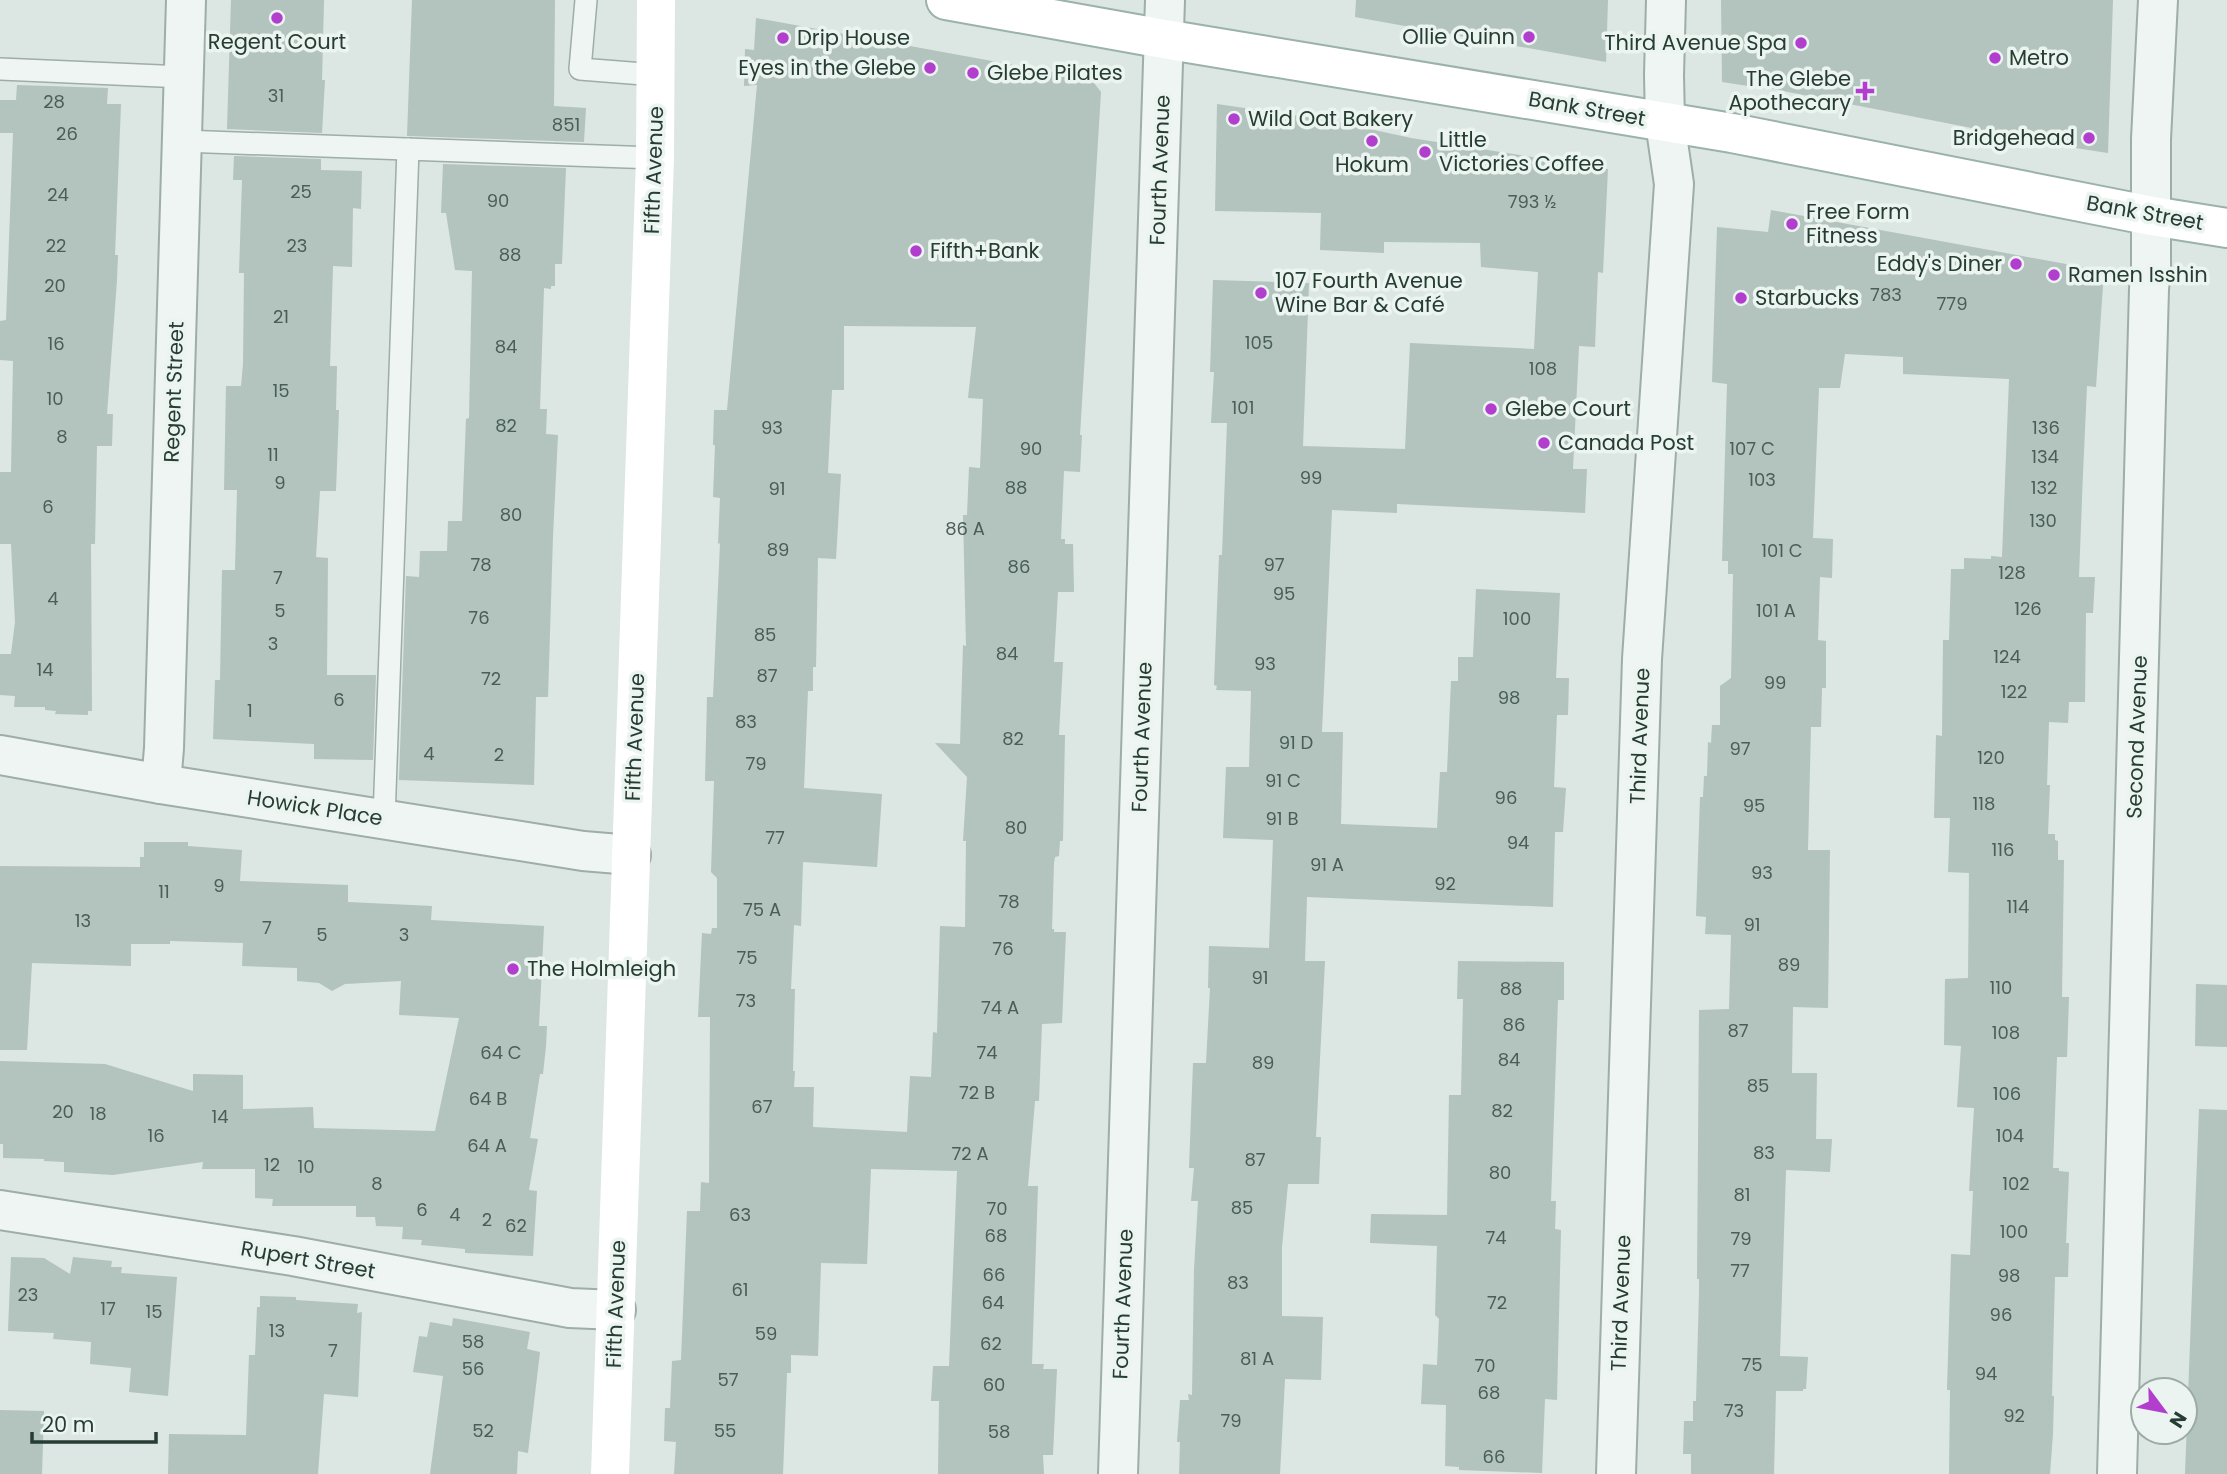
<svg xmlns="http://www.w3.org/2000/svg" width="2227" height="1474" viewBox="0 0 2227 1474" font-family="Poppins,sans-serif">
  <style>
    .building { fill: #b3c3bd; fill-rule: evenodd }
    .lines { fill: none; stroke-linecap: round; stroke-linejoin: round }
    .lane-casing { stroke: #9eada6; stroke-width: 24 }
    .street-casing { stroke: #9eada6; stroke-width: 42 }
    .primary-casing { stroke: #9bb2a8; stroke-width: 42 }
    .lane { stroke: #eff5f2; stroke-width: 21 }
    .street { stroke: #eff5f2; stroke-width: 38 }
    .secondary { stroke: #fff; stroke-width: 38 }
    .primary { stroke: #fff; stroke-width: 38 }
    .poi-dot { fill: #b23ece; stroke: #ebf4f0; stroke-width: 2.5 }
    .labels { text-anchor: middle; stroke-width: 7; stroke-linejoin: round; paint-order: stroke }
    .number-label { font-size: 18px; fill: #495e56 }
    .poi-label { font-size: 21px; fill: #263d33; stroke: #ebf4f0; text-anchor: start }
    .street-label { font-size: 21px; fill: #263d33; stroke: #ebf4f0 }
  </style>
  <rect width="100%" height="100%" fill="#dce6e2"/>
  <g class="building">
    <path d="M 231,0 L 324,0 L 322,80 L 325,80 L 322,133 L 227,129 Z"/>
    <path d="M 412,0 L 555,0 L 554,106 L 586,108 L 584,142 L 407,136 Z"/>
    <path d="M 1356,0 L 1608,0 L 1606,62 L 1355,17 Z"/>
    <path d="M 1721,0 L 2113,0 L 2108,153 L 2069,147 L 1768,88 L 1768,89 L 1722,82 Z"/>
    <path d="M 756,18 L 1091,79 L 1101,92 L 1080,435 L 1082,435 L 1080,472 L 1064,471 L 1061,539 L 1065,539 L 1065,544 L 1073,544 L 1074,592 L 1058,592 L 1054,662 L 1063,662 L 1059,735 L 1065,735 L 1063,841 L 1060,841 L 1059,856 L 1055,857 L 1054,863 L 1052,929 L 1054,929 L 1054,932 L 1066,932 L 1062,1023 L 1042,1024 L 1039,1101 L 1035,1101 L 1028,1186 L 1038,1186 L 1032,1364 L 1044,1364 L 1043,1369 L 1057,1369 L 1053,1455 L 1043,1455 L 1044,1474 L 938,1474 L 939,1401 L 931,1401 L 933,1366 L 949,1366 L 957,1171 L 871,1169 L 867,1264 L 821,1263 L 818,1356 L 791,1355 L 791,1373 L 787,1373 L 783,1474 L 674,1474 L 676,1442 L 664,1441 L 665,1408 L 670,1408 L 672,1361 L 681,1360 L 687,1211 L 700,1211 L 701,1182 L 709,1183 L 710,1017 L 698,1017 L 702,933 L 711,934 L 712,928 L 717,928 L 717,878 L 711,872 L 714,781 L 705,781 L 707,697 L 713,697 L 720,543 L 718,544 L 720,498 L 713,497 L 715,445 L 713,445 L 714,410 L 727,410 L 757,85 L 744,86 L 745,49 L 754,50 ZM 844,326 L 976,327 L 968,398 L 983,399 L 980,468 L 969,467 L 967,515 L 963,515 L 966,646 L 963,645 L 960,744 L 935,743 L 967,777 L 963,841 L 966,841 L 965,927 L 940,926 L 937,1033 L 933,1032 L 931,1077 L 910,1076 L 907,1132 L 813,1127 L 814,1087 L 794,1087 L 795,1071 L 793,1071 L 795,989 L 791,989 L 794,925 L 801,926 L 803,862 L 877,867 L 882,794 L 804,788 L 808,691 L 813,691 L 813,667 L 816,667 L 818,558 L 836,559 L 841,474 L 828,473 L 832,390 L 844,390 Z"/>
    <path d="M 17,85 L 108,88 L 107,104 L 121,104 L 115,255 L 118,255 L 117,280 L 107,414 L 113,414 L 112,446 L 97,446 L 95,544 L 91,544 L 92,711 L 88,711 L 88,715 L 55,714 L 56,711 L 45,710 L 45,707 L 14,707 L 15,696 L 0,695 L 0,654 L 11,654 L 15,622 L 11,544 L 0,544 L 0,472 L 11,472 L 13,361 L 0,360 L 0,321 L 6,320 L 13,133 L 0,133 L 0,100 L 16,100 Z"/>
    <path d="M 1217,104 L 1333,121 L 1411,138 L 1608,169 L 1603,273 L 1598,272 L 1595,347 L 1579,346 L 1573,469 L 1587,469 L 1585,513 L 1397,504 L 1397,513 L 1332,510 L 1322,732 L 1343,732 L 1341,824 L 1437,828 L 1440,772 L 1447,772 L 1451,681 L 1458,681 L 1458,657 L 1473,657 L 1476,589 L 1560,593 L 1556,678 L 1569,678 L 1568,715 L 1557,715 L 1554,787 L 1566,788 L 1563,832 L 1555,832 L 1553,907 L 1307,897 L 1305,961 L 1325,961 L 1316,1137 L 1321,1137 L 1319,1184 L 1288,1184 L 1282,1247 L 1282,1316 L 1323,1317 L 1321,1380 L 1285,1379 L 1280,1474 L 1179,1474 L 1180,1442 L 1177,1442 L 1180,1400 L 1189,1400 L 1188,1394 L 1192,1395 L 1194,1269 L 1198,1201 L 1191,1201 L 1194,1168 L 1189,1168 L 1193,1063 L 1206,1063 L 1210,988 L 1208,988 L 1209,946 L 1269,948 L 1273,840 L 1223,838 L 1226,767 L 1249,767 L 1251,691 L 1216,690 L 1217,686 L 1214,685 L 1219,555 L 1222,555 L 1227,423 L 1211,423 L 1214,372 L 1210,372 L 1213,280 L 1309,283 L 1303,446 L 1405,449 L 1410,343 L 1534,349 L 1538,272 L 1481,267 L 1480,243 L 1384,242 L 1384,253 L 1320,250 L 1321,213 L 1215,211 Z"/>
    <path d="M 234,156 L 321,159 L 321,170 L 362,171 L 361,209 L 353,208 L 352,267 L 333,266 L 330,366 L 337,366 L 336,410 L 339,410 L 336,491 L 320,491 L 316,557 L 328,558 L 327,675 L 376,675 L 373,760 L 314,759 L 314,744 L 213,739 L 215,680 L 220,680 L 222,570 L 235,570 L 237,490 L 224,490 L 226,386 L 241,386 L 243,364 L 244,273 L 239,273 L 242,180 L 233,180 Z"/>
    <path d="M 443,164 L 566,168 L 562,264 L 555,264 L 555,286 L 551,286 L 551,289 L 544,288 L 540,409 L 547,409 L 546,434 L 558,435 L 553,536 L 548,697 L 536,697 L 534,785 L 399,780 L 406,576 L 419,577 L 420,551 L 447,551 L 448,521 L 462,521 L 466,419 L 469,418 L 472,271 L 455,270 L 446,213 L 441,213 Z"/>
    <path d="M 1771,210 L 2104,271 L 2096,387 L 2087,386 L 2083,473 L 2079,577 L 2095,577 L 2093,613 L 2086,613 L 2085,702 L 2069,702 L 2068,723 L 2049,722 L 2047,785 L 2050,785 L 2048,834 L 2055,834 L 2055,840 L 2058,841 L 2058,860 L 2064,860 L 2062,997 L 2069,997 L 2067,1057 L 2057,1057 L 2053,1168 L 2059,1168 L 2059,1171 L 2069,1172 L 2066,1243 L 2069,1243 L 2068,1277 L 2055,1277 L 2052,1396 L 2054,1396 L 2053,1434 L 2050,1474 L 1949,1474 L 1950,1390 L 1947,1390 L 1951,1254 L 1970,1255 L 1973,1191 L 1969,1191 L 1974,1108 L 1957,1107 L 1961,1046 L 1944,1045 L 1945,979 L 1968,978 L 1969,873 L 1948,872 L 1950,818 L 1934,818 L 1936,735 L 1942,736 L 1943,640 L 1949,640 L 1951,569 L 1964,569 L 1964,558 L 1991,559 L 1991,556 L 2002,557 L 2009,379 L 1903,374 L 1903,357 L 1845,354 L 1840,388 L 1819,388 L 1813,538 L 1833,539 L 1832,578 L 1820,577 L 1818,640 L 1826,641 L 1826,688 L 1822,688 L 1821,727 L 1811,727 L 1808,850 L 1830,850 L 1828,1008 L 1793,1007 L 1792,1073 L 1817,1073 L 1816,1139 L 1832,1139 L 1830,1172 L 1786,1170 L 1780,1356 L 1808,1357 L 1806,1389 L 1803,1389 L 1803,1391 L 1776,1391 L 1774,1474 L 1691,1474 L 1691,1454 L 1683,1454 L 1684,1421 L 1693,1421 L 1693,1401 L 1696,1401 L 1699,1293 L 1699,1279 L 1697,1279 L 1699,1010 L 1729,1009 L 1731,935 L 1705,934 L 1706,917 L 1696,916 L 1700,797 L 1703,797 L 1704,776 L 1707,776 L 1708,742 L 1711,743 L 1712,725 L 1720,725 L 1720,686 L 1731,678 L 1732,631 L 1733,574 L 1728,574 L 1728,561 L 1722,561 L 1727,384 L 1712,382 L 1717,227 L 1768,232 Z"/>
    <path d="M 144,842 L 188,842 L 188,846 L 242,850 L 240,881 L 348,885 L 348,902 L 432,906 L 431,920 L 544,926 L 539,1026 L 547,1026 L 546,1046 L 543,1074 L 540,1074 L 530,1138 L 538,1139 L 529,1190 L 537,1191 L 533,1256 L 465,1253 L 465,1249 L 421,1245 L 422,1240 L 402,1239 L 403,1227 L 376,1226 L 375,1217 L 356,1217 L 356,1206 L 272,1206 L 273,1199 L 255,1198 L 255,1169 L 202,1169 L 203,1162 L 113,1175 L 64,1172 L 64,1162 L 44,1161 L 44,1159 L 3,1158 L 3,1144 L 0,1144 L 0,1061 L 105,1064 L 193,1091 L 193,1074 L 243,1075 L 243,1109 L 313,1107 L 314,1128 L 435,1131 L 459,1018 L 399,1015 L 401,981 L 345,984 L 332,991 L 319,983 L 297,981 L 297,968 L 242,966 L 243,943 L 170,941 L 170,944 L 131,944 L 131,966 L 32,963 L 27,1050 L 0,1050 L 0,866 L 140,867 L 140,857 L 144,857 Z"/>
    <path d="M 1458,961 L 1564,962 L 1564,1000 L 1558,1000 L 1551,1201 L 1556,1201 L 1555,1229 L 1561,1230 L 1557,1400 L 1545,1399 L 1542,1473 L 1459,1470 L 1459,1467 L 1445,1466 L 1446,1405 L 1421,1404 L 1423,1364 L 1437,1365 L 1439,1319 L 1435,1315 L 1437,1246 L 1370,1243 L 1371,1214 L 1447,1215 L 1449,1095 L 1461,1095 L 1463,999 L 1457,999 Z"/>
    <path d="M 2196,984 L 2227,985 L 2227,1047 L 2195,1046 Z"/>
    <path d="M 2199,1109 L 2227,1110 L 2227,1474 L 2185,1474 Z"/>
    <path d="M 11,1257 L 44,1258 L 70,1274 L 73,1257 L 112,1261 L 111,1267 L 122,1267 L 121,1273 L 177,1277 L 168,1396 L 129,1392 L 131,1368 L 90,1364 L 91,1342 L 53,1339 L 54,1333 L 8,1331 Z"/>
    <path d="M 260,1296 L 296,1297 L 296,1300 L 358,1304 L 357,1313 L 362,1312 L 358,1397 L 324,1394 L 318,1474 L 168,1474 L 169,1434 L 246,1435 L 249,1355 L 255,1355 L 257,1307 L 260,1307 Z"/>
    <path d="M 453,1318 L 530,1332 L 527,1349 L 540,1352 L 528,1453 L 518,1451 L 517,1474 L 430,1474 L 443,1376 L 413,1372 L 419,1336 L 427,1337 L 430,1322 L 452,1326 Z"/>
    <path d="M 0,1410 L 44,1411 L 42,1474 L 0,1474 Z"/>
  </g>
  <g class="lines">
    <defs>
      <g id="lane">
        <path d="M 586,0 L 580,69 L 656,75"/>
        <path d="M 0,69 L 184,77"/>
        <path d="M 182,141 L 655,158"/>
        <path d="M 384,819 L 408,149"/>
      </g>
      <g id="street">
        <path d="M 0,755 L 161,784 L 583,851 L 631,855"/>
        <path d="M 161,784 L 164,748 L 186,0"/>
        <path d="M 0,1210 L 293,1256 L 570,1308 L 616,1310"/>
        <path d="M 1118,1474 L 1165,0"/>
        <path d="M 1616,1474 L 1642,659 L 1674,184 L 1665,122 L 1664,75 L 1666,0"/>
        <path d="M 2117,1474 L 2149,289 L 2151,268 L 2151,139 L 2158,0"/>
      </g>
      <path id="primary" d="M 946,0 L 1164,39 L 1732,133 L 2152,216 L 2227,228"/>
    </defs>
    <use href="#lane" class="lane-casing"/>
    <use href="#street" class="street-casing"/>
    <use href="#primary" class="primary-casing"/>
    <use href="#lane" class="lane"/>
    <use href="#street" class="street"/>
    <path class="secondary" d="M 610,1474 L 655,158 L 656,0"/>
    <use href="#primary" class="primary"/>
  </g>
  <g class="poi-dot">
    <circle cx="277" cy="18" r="7"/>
    <circle cx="1529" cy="37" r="7"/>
    <circle cx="783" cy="38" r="7"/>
    <circle cx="1801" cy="43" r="7"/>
    <circle cx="1995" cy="58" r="7"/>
    <circle cx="930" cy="68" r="7"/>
    <circle cx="973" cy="73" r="7"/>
    <path d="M1861.5 80.5h7v7h7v7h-7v7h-7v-7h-7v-7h7z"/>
    <circle cx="1234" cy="119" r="7"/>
    <circle cx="2089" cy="138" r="7"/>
    <circle cx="1372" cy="141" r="7"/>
    <circle cx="1425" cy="152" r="7"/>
    <circle cx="1792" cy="224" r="7"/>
    <circle cx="916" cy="251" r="7"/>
    <circle cx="2016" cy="264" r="7"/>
    <circle cx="2054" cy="275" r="7"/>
    <circle cx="1261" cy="293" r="7"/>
    <circle cx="1741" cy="298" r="7"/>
    <circle cx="1491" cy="409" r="7"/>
    <circle cx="1544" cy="443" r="7"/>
    <circle cx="513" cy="969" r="7"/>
  </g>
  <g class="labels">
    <g class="number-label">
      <text x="276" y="102">31</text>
      <text x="54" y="108">28</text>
      <text x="566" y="131">851</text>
      <text x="67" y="140">26</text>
      <text x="301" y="198">25</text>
      <text x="58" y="201">24</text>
      <text x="498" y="207">90</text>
      <text x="1532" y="208">793 ½</text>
      <text x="56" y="252">22</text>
      <text x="297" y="252">23</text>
      <text x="510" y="261">88</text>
      <text x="55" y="292">20</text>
      <text x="1886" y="301">783</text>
      <text x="1952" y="310">779</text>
      <text x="281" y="323">21</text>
      <text x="1259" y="349">105</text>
      <text x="56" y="350">16</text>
      <text x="506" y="353">84</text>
      <text x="1543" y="375">108</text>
      <text x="281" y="397">15</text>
      <text x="55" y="405">10</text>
      <text x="1243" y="414">101</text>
      <text x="506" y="432">82</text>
      <text x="772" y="434">93</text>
      <text x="2046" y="434">136</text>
      <text x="62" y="443">8</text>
      <text x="1031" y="455">90</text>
      <text x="1752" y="455">107 C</text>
      <text x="273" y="461">11</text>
      <text x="2045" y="463">134</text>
      <text x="1311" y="484">99</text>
      <text x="1762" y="486">103</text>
      <text x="280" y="489">9</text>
      <text x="1016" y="494">88</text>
      <text x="2044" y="494">132</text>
      <text x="777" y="495">91</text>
      <text x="48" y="513">6</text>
      <text x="511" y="521">80</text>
      <text x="2043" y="527">130</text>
      <text x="965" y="535">86 A</text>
      <text x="778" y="556">89</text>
      <text x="1782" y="557">101 C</text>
      <text x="481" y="571">78</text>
      <text x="1274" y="571">97</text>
      <text x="1019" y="573">86</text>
      <text x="2012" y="579">128</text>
      <text x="278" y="584">7</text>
      <text x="1284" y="600">95</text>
      <text x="53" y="605">4</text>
      <text x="2028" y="615">126</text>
      <text x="280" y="617">5</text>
      <text x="1776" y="617">101 A</text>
      <text x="479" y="624">76</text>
      <text x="1517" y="625">100</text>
      <text x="765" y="641">85</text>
      <text x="273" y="650">3</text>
      <text x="1007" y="660">84</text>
      <text x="2007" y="663">124</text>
      <text x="1265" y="670">93</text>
      <text x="45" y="676">14</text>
      <text x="767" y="682">87</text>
      <text x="491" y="685">72</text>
      <text x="1775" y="689">99</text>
      <text x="2014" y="698">122</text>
      <text x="1509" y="704">98</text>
      <text x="339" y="706">6</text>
      <text x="250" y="717">1</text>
      <text x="746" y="728">83</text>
      <text x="1013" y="745">82</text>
      <text x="1296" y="749">91 D</text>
      <text x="1740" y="755">97</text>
      <text x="429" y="760">4</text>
      <text x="499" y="761">2</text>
      <text x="1991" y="764">120</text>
      <text x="756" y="770">79</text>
      <text x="1283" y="787">91 C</text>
      <text x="1506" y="804">96</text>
      <text x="1984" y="810">118</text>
      <text x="1754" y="812">95</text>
      <text x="1282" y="825">91 B</text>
      <text x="1016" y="834">80</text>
      <text x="775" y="844">77</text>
      <text x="1518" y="849">94</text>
      <text x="2003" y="856">116</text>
      <text x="1327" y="871">91 A</text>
      <text x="1762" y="879">93</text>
      <text x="1445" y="890">92</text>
      <text x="219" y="892">9</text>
      <text x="164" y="898">11</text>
      <text x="1009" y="908">78</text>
      <text x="2018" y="913">114</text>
      <text x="762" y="916">75 A</text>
      <text x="83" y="927">13</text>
      <text x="1752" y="931">91</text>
      <text x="267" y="934">7</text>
      <text x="322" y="941">5</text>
      <text x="404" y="941">3</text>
      <text x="1003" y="955">76</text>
      <text x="747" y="964">75</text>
      <text x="1789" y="971">89</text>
      <text x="1260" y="984">91</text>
      <text x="2001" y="994">110</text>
      <text x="1511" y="995">88</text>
      <text x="746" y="1007">73</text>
      <text x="1000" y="1014">74 A</text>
      <text x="1514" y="1031">86</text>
      <text x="1738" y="1037">87</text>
      <text x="2006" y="1039">108</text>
      <text x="501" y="1059">64 C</text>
      <text x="987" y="1059">74</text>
      <text x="1509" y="1066">84</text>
      <text x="1263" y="1069">89</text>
      <text x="1758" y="1092">85</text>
      <text x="977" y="1099">72 B</text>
      <text x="2007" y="1100">106</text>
      <text x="488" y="1105">64 B</text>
      <text x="762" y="1113">67</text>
      <text x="1502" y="1117">82</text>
      <text x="63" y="1118">20</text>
      <text x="98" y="1120">18</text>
      <text x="220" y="1123">14</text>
      <text x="156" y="1142">16</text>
      <text x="2010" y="1142">104</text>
      <text x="487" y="1152">64 A</text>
      <text x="1764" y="1159">83</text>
      <text x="970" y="1160">72 A</text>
      <text x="1255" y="1166">87</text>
      <text x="272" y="1171">12</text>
      <text x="306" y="1173">10</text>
      <text x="1500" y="1179">80</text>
      <text x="377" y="1190">8</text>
      <text x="2016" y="1190">102</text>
      <text x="1742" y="1201">81</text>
      <text x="1242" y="1214">85</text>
      <text x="997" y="1215">70</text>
      <text x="422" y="1216">6</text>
      <text x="455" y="1221">4</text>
      <text x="740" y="1221">63</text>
      <text x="487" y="1226">2</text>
      <text x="516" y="1232">62</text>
      <text x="2014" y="1238">100</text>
      <text x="996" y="1242">68</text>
      <text x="1496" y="1244">74</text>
      <text x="1741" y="1245">79</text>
      <text x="1740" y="1277">77</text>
      <text x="994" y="1281">66</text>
      <text x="2009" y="1282">98</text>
      <text x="1238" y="1289">83</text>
      <text x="740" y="1296">61</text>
      <text x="28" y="1301">23</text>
      <text x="993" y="1309">64</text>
      <text x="1497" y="1309">72</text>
      <text x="108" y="1315">17</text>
      <text x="154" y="1318">15</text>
      <text x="2001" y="1321">96</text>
      <text x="277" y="1337">13</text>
      <text x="766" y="1340">59</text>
      <text x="473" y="1348">58</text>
      <text x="991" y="1350">62</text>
      <text x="333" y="1357">7</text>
      <text x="1257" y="1365">81 A</text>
      <text x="1752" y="1371">75</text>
      <text x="1485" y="1372">70</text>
      <text x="473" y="1375">56</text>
      <text x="1986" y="1380">94</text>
      <text x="728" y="1386">57</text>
      <text x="994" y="1391">60</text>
      <text x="1489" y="1399">68</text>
      <text x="1734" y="1417">73</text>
      <text x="2014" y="1422">92</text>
      <text x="1231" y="1427">79</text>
      <text x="483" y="1437">52</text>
      <text x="725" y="1437">55</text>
      <text x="999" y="1438">58</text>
      <text x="1494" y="1463">66</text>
    </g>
    <g class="poi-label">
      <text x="1515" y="44" text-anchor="end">Ollie Quinn</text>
      <text x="797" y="45">Drip House</text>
      <text x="277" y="49" text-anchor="middle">Regent Court</text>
      <text x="1787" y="50" text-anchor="end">Third Avenue Spa</text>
      <text x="2009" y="65">Metro</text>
      <text x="916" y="75" text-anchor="end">Eyes in the Glebe</text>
      <text x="987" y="80">Glebe Pilates</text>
      <text x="1851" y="86" text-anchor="end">The Glebe<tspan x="1851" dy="24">Apothecary</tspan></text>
      <text x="1248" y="126">Wild Oat Bakery</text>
      <text x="2075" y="145" text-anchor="end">Bridgehead</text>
      <text x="1439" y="147">Little<tspan x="1439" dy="24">Victories Coffee</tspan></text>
      <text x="1372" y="172" text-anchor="middle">Hokum</text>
      <text x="1806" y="219">Free Form<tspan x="1806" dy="24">Fitness</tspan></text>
      <text x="930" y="258">Fifth+Bank</text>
      <text x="2002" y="271" text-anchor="end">Eddy's Diner</text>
      <text x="2068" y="282">Ramen Isshin</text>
      <text x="1275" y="288">107 Fourth Avenue<tspan x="1275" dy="24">Wine Bar &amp; Café</tspan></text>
      <text x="1755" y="305">Starbucks</text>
      <text x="1505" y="416">Glebe Court</text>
      <text x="1558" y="450">Canada Post</text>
      <text x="527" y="976">The Holmleigh</text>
    </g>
    <g class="street-label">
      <text transform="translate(1587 109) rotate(10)" y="7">Bank Street</text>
      <text transform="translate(654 170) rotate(-88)" y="7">Fifth Avenue</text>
      <text transform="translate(1160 170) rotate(-88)" y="7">Fourth Avenue</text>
      <text transform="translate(2145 213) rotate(10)" y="7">Bank Street</text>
      <text transform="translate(174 392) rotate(-88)" y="7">Regent Street</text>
      <text transform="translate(1640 736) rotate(-88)" y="7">Third Avenue</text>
      <text transform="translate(635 737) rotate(-88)" y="7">Fifth Avenue</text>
      <text transform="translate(1142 737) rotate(-88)" y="7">Fourth Avenue</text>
      <text transform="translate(2137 737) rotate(-88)" y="7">Second Avenue</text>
      <text transform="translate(315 808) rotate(9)" y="7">Howick Place</text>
      <text transform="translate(308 1260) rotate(10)" y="7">Rupert Street</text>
      <text transform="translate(1621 1303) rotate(-88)" y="7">Third Avenue</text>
      <text transform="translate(616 1304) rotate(-88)" y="7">Fifth Avenue</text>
      <text transform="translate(1123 1304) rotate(-88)" y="7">Fourth Avenue</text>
    </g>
  </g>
  <g transform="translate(2164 1411) rotate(122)"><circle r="33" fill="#ebf4f0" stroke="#9caba4" stroke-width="2"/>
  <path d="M0-5L12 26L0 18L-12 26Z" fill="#b23ece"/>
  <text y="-10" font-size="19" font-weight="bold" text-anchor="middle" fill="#263d33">N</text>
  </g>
  <path d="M32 1432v10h124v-10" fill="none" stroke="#263d33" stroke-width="3.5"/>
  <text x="42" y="1432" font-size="21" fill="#263d33" stroke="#ebf4f0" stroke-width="5" paint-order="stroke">20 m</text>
</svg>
